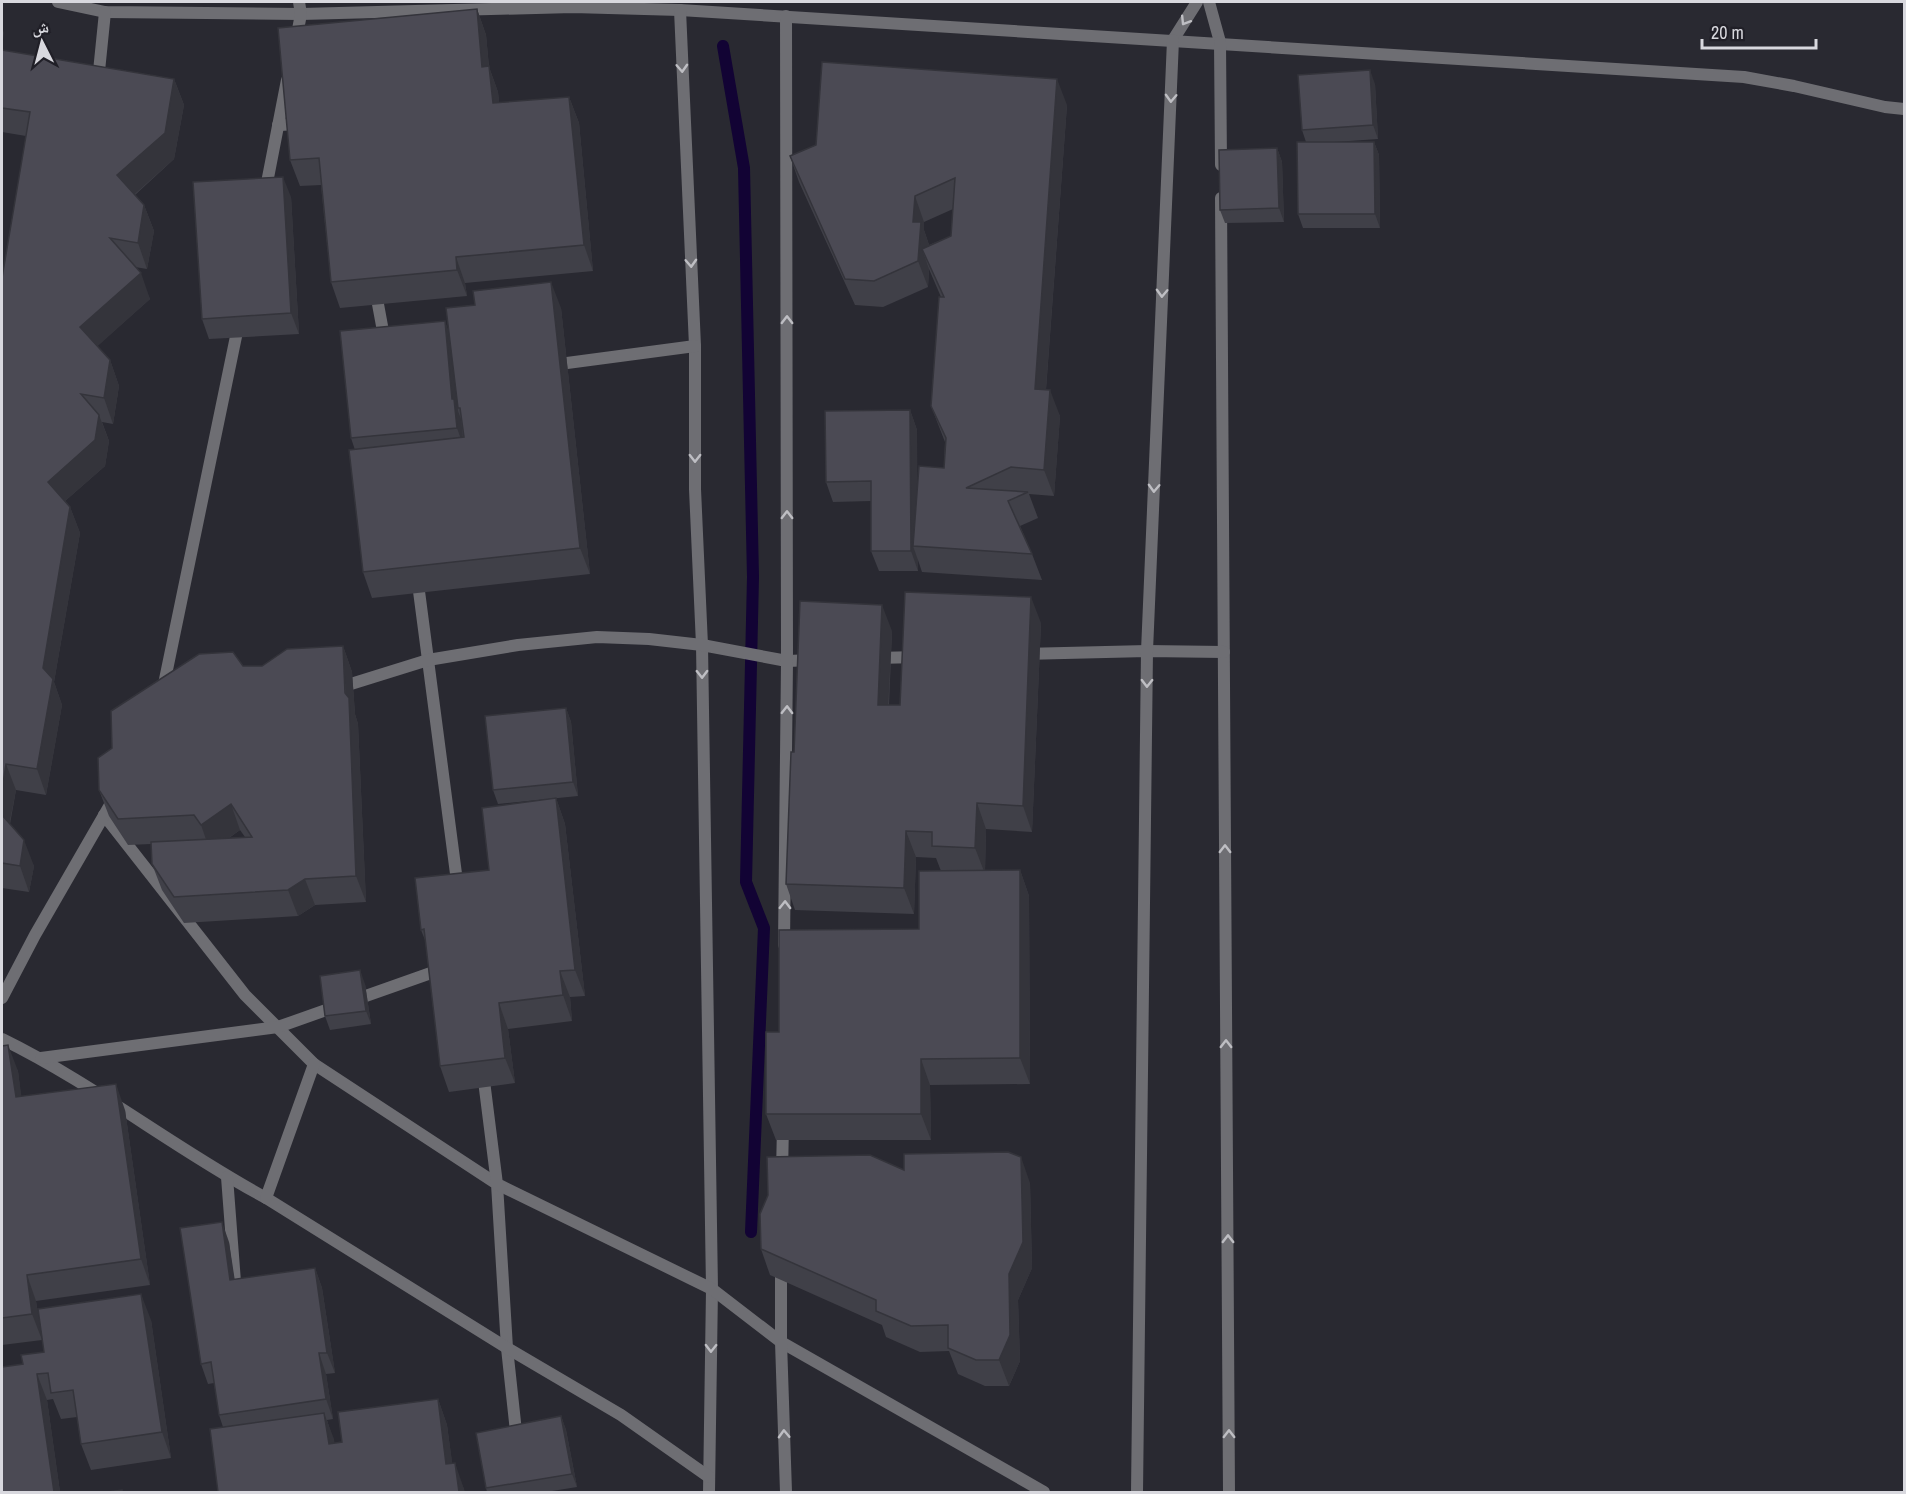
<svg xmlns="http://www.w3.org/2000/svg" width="1906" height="1494" viewBox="0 0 1906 1494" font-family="'Archivo Narrow','Noto Naskh Arabic',sans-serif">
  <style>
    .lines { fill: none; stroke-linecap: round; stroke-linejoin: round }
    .stream { stroke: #120334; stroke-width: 12 }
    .lane { stroke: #6e6e73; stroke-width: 12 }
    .street { stroke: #6e6e73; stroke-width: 12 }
    .wall { fill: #404048; fill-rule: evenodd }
    .shaded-wall { fill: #34343b }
    .building { fill: #4b4a54; stroke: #34343b; stroke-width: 1.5 }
    .oneway { stroke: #bebec3 }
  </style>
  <rect width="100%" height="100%" fill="#292931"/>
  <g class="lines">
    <path class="stream" d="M 723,46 L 744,168 L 753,577 L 746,882 L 764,928 L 751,1232"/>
    <g class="lane">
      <path d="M 1209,2 L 1220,42"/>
      <path d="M 1173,40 L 1197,2"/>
    </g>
    <g class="street">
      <path d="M 58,2 L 105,12 L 301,14 L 573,7 L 680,10 L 1744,77 L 1794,86 L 1885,107 L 1904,109"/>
      <path d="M 680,10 L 695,346 L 695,489 L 702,645 L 712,1289 L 709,1492"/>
      <path d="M 296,40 L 301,14 L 299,2"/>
      <path d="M 1220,42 L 1221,165"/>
      <path d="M 98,81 L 105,12"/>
      <path d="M 278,125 L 301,124"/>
      <path d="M 265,193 L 287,80"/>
      <path d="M 1221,198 L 1229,1492"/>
      <path d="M 375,288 L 385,342"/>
      <path d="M 552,365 L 695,346"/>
      <path d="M 417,576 L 458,889"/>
      <path d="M 1023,654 L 1147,651 L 1224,652"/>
      <path d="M 876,658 L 919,657"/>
      <path d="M 338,688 L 428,660 L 518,645 L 597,637 L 649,639 L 702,645 L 787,661 L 814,660"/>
      <path d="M 163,689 L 239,322"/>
      <path d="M 104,815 L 245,995 L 314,1064 L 497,1184 L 507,1348 L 517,1441"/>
      <path d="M 784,945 L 787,661 L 786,16"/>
      <path d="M 2,998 L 35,935 L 114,798"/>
      <path d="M 2,1039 C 94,1084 175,1149 266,1198 L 507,1348 L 621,1415 L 709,1477"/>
      <path d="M 41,1058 L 278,1027 L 445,968"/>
      <path d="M 483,1073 L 497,1184 L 712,1289 L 781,1342 L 1044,1492"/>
      <path d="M 782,1173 L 783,1125"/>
      <path d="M 227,1177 L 236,1295"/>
      <path d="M 266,1198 L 314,1064"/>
      <path d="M 781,1266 L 781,1342 L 786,1492"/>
      <path d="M 1137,1492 L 1147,651 L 1173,40"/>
    </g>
  </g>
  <g class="wall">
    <path d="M 477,9 L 486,35 L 489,67 L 498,92 L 499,103 L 569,97 L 579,123 L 593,271 L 465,283 L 467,296 L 340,308 L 331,282 L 321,185 L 300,186 L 290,160 Z"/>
    <path d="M 2,50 L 174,79 L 184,105 L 174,159 L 135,195 L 144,205 L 154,231 L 147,269 L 135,267 L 150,299 L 97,346 L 110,360 L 119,386 L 113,424 L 102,422 L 109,441 L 105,466 L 65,501 L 70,507 L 80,533 L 54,682 L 62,705 L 46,795 L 16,790 L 10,824 L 34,866 L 29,892 L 2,888 L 2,278 L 26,136 L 2,132 Z"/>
    <path d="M 1375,84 L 1378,139 L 1335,142 L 1374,142 L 1379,155 L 1380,228 L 1303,228 L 1298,214 L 1306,142 L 1302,130 Z"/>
    <path d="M 1067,105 L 1046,390 L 1060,416 L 1054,496 L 1029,494 L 1038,518 L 1020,526 L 1032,554 L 1042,580 L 922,572 L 918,560 L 918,571 L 879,571 L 871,551 L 871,501 L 833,502 L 826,482 L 910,410 L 917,430 L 917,485 L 944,468 L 945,442 L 931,406 L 941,297 L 929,269 L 928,287 L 883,307 L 855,305 L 799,182 L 790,156 ZM 953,209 L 951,236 L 929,245 L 924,230 L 924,222 Z"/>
    <path d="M 1277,148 L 1282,162 L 1284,222 L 1225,223 L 1220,210 Z"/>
    <path d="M 291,197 L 299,334 L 209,339 L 202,319 Z"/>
    <path d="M 475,305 L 561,308 L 590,574 L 372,598 L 363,572 L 355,450 L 351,438 L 445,321 L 449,334 Z"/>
    <path d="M 1041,623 L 1032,832 L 986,829 L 985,871 L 1020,870 L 1029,896 L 1030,1084 L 930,1085 L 931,1140 L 776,1140 L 766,1114 L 779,1032 L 919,929 L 941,871 L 936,858 L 916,857 L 914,914 L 795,910 L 786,884 L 794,752 L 892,631 L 889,705 L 900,705 Z"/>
    <path d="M 343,646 L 352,672 L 355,714 L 358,724 L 366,902 L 315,905 L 298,916 L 184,923 L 162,890 L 152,864 L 151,844 L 128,845 L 109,816 L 99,790 L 243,666 L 262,666 ZM 240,830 L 245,837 L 229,838 Z"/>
    <path d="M 566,708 L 571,722 L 578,796 L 498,804 L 493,790 Z"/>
    <path d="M 556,798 L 565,824 L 585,996 L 570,997 L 572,1021 L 508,1029 L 515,1083 L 449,1092 L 440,1066 L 425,940 L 421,930 L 489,870 Z"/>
    <path d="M 365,984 L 371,1024 L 330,1030 L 325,1016 Z"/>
    <path d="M 2,1046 L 18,1071 L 21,1097 L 125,1110 L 150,1285 L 36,1301 L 42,1340 L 2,1345 Z"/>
    <path d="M 904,1170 L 1030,1183 L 1032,1268 L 1018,1300 L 1020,1361 L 1009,1386 L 985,1386 L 958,1374 L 949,1351 L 920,1352 L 886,1337 L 882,1325 L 770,1275 L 761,1249 Z"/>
    <path d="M 229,1242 L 234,1280 L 315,1268 L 322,1288 L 335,1373 L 326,1374 L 333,1419 L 327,1420 L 334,1443 L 342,1442 L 438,1399 L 447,1425 L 452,1463 L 464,1489 L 223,1427 L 219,1415 L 214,1383 L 208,1384 L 201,1364 Z"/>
    <path d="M 151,1320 L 171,1458 L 91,1470 L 81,1444 L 77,1417 L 61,1419 L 53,1399 L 47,1400 L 60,1492 L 2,1492 L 23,1364 L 44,1352 Z"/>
    <path d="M 561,1416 L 566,1430 L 577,1487 L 546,1492 L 487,1492 L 486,1488 Z"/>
  </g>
  <g class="shaded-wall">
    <path d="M 477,9 L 486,35 L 489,67 L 498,92 L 502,129 L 493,103 L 482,67 Z"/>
    <path d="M 2,27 L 4,33 L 2,48 Z"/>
    <path d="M 1370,70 L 1375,84 L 1378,139 L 1373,125 Z"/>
    <path d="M 174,79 L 184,105 L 174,159 L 127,201 L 117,175 Z"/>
    <path d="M 1057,79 L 1067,105 L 1044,415 L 1035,389 Z"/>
    <path d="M 569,97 L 579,123 L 593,271 L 584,245 Z"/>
    <path d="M 1374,142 L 1379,155 L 1380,228 L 1375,214 Z"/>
    <path d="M 1277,148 L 1282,162 L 1284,222 L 1279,208 Z"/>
    <path d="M 283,177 L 291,197 L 299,334 L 291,313 Z"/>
    <path d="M 915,196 L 924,222 L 924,230 L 930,248 L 922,249 L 929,269 L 928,287 L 918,261 L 913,222 Z"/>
    <path d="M 144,205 L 154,231 L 147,269 L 138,243 Z"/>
    <path d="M 456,257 L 465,283 L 467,296 L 457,270 Z"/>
    <path d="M 141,273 L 150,299 L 90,353 L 80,327 Z"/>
    <path d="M 551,282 L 561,308 L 590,574 L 580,548 Z"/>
    <path d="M 445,321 L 452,341 L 458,411 L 461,419 L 464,448 L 457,428 L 452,399 Z"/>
    <path d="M 110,360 L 119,386 L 113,424 L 104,398 Z"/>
    <path d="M 1050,390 L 1060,416 L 1054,496 L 1044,470 Z"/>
    <path d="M 910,410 L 917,430 L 918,546 L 913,546 L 918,560 L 918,571 L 911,551 Z"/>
    <path d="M 99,415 L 109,441 L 105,466 L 57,508 L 48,482 Z"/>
    <path d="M 70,507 L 80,533 L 54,682 L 62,705 L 46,795 L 37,769 L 43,668 Z"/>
    <path d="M 1031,597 L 1041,623 L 1032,832 L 1023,806 Z"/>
    <path d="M 882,605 L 892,631 L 887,730 L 878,705 Z"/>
    <path d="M 343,646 L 352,672 L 355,714 L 358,724 L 366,902 L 356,876 Z"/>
    <path d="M 566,708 L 571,722 L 578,796 L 573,782 Z"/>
    <path d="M 6,764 L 16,790 L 7,836 L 2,820 L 2,790 Z"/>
    <path d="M 556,798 L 565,824 L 585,996 L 575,970 Z"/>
    <path d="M 977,803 L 986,829 L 985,874 L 975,848 Z"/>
    <path d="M 231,804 L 240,830 L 210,851 L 201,825 Z"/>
    <path d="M 906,831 L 916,857 L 914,914 L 904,888 Z"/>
    <path d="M 24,840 L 34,866 L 29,892 L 20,866 Z"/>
    <path d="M 1020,870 L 1029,896 L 1030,1084 L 1020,1058 Z"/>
    <path d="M 305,879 L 315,905 L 298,916 L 288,890 Z"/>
    <path d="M 360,970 L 365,984 L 371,1024 L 366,1011 Z"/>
    <path d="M 560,971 L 570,997 L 572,1021 L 563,995 Z"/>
    <path d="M 499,1003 L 508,1029 L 515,1083 L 505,1058 Z"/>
    <path d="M 8,1045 L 18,1071 L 25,1123 L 16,1097 Z"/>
    <path d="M 921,1059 L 930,1085 L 931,1140 L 921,1114 Z"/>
    <path d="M 116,1084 L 125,1110 L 150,1285 L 141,1259 Z"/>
    <path d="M 1021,1157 L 1030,1183 L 1032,1268 L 1018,1300 L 1020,1361 L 1009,1386 L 999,1360 Z"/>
    <path d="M 222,1222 L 229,1242 L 238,1301 L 230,1280 Z"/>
    <path d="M 315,1268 L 322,1288 L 335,1373 L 327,1353 Z"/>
    <path d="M 27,1275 L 36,1301 L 42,1340 L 32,1314 Z"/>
    <path d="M 141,1294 L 151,1320 L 171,1458 L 162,1432 Z"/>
    <path d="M 319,1353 L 326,1374 L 333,1419 L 326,1399 Z"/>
    <path d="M 37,1374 L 47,1400 L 60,1492 L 54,1492 Z"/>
    <path d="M 438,1399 L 447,1425 L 456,1490 L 446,1464 Z"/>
    <path d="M 324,1413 L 334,1439 L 338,1470 L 329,1444 Z"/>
    <path d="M 561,1416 L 566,1430 L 577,1487 L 572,1474 Z"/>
    <path d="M 455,1463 L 464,1489 L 465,1492 L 459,1492 Z"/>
  </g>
  <g class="building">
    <path d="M 477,9 L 482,67 L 489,66 L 493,103 L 569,97 L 584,245 L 456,257 L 457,270 L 331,282 L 319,158 L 290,160 L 278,28 Z"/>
    <path d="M 2,50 L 174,79 L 165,133 L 117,175 L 144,205 L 138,243 L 110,238 L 141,273 L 80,327 L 110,360 L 104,398 L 81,394 L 99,415 L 95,440 L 48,482 L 70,507 L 43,668 L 53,679 L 37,769 L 6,764 L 2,790 L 2,278 L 30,112 L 2,108 Z"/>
    <path d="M 822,62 L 1057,79 L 1035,389 L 1050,390 L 1044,470 L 1011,467 L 966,488 L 1028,492 L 1008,501 L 1032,554 L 913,546 L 919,466 L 944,468 L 946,438 L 931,406 L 939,297 L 944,297 L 922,249 L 951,236 L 955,178 L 915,196 L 913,222 L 921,222 L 918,261 L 874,281 L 845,279 L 790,156 L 816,145 Z"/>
    <path d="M 1370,70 L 1373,125 L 1302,130 L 1298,75 Z"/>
    <path d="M 1297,142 L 1374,142 L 1375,214 L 1298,214 Z"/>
    <path d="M 1277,148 L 1279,208 L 1220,210 L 1219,150 Z"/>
    <path d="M 283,177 L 291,313 L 202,319 L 193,182 Z"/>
    <path d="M 551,282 L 580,548 L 363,572 L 349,450 L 464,437 L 460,408 L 458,408 L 446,308 L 475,305 L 473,291 Z"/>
    <path d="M 445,321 L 452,399 L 454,399 L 457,428 L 351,438 L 340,331 Z"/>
    <path d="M 910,410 L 911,551 L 871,551 L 871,481 L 826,482 L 825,411 Z"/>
    <path d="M 905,592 L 1031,597 L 1023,806 L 977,803 L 975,848 L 932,846 L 932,832 L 906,831 L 904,888 L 786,884 L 791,752 L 794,752 L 800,601 L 882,605 L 878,705 L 900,705 Z"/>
    <path d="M 343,646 L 345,693 L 349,698 L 356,876 L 305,879 L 288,890 L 174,897 L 152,864 L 151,842 L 252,837 L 231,804 L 201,825 L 194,815 L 118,819 L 99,790 L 98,758 L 112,748 L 111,711 L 199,654 L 233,652 L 243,666 L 262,666 L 287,649 Z"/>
    <path d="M 566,708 L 573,782 L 493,790 L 485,716 Z"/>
    <path d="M 556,798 L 575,970 L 560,971 L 563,995 L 499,1003 L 505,1058 L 440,1066 L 424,929 L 421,930 L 415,878 L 489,870 L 482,808 Z"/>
    <path d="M 2,815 L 24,840 L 20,866 L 2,863 Z"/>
    <path d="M 1020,870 L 1020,1058 L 921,1059 L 921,1114 L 766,1114 L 766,1032 L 779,1032 L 779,930 L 919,929 L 919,871 Z"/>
    <path d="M 360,970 L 366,1011 L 325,1016 L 320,976 Z"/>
    <path d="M 8,1045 L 16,1097 L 116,1084 L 141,1259 L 27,1275 L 32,1314 L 2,1318 L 2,1046 Z"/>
    <path d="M 1008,1152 L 1021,1157 L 1023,1242 L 1009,1274 L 1010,1335 L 999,1360 L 976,1360 L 948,1348 L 948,1325 L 911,1326 L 876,1311 L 876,1300 L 761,1249 L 760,1214 L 768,1195 L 767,1157 L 870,1155 L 904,1170 L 904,1154 Z"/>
    <path d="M 222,1222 L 230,1280 L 315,1268 L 327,1353 L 319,1353 L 326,1399 L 219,1415 L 211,1362 L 201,1364 L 180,1228 Z"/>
    <path d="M 141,1294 L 162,1432 L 81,1444 L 73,1390 L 51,1393 L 48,1373 L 37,1374 L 54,1492 L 2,1492 L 2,1367 L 23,1364 L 21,1355 L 44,1352 L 38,1309 Z"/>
    <path d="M 438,1399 L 446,1464 L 455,1463 L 459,1492 L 218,1492 L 210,1429 L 324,1413 L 329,1444 L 342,1442 L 338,1412 Z"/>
    <path d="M 561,1416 L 572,1474 L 486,1488 L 476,1433 Z"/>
    <path d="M 122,1490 L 122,1492 L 107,1492 Z"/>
  </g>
  <defs><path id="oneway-chevron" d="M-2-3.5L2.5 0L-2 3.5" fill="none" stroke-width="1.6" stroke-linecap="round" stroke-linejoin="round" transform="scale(1.5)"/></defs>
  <g class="oneway">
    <use href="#oneway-chevron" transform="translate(1185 21) rotate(122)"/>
    <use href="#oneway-chevron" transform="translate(682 68) rotate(87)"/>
    <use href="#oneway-chevron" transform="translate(1171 98) rotate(92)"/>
    <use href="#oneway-chevron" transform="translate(691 263) rotate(87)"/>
    <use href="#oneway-chevron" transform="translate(1162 293) rotate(92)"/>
    <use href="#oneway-chevron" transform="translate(787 320) rotate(-90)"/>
    <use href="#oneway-chevron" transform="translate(695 458) rotate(90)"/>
    <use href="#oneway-chevron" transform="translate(1154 488) rotate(92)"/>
    <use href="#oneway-chevron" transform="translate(787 515) rotate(-90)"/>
    <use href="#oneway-chevron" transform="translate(702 674) rotate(89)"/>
    <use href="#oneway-chevron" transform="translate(1147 683) rotate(91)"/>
    <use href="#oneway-chevron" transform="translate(787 710) rotate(-89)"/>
    <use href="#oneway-chevron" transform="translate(1225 849) rotate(-90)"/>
    <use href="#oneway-chevron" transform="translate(785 905) rotate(-89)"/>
    <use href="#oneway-chevron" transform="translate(1226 1044) rotate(-90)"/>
    <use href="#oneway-chevron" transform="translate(1228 1239) rotate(-90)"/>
    <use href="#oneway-chevron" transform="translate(711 1348) rotate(91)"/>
    <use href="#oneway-chevron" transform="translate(784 1434) rotate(-92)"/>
    <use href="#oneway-chevron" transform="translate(1229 1434) rotate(-90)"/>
  </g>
  <rect width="1906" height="1494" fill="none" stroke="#d8d8de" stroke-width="6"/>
  <g transform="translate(42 42) rotate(354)" stroke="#201f27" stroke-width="4.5" paint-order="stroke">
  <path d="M0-4.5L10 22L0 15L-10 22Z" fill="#d8d8de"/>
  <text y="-9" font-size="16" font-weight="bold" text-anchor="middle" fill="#d8d8de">ش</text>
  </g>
  <path d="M1702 39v9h114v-9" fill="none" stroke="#d8d8de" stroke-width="3"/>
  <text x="1711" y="39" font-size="18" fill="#d8d8de" stroke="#201f27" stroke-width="4.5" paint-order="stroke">20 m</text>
</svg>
